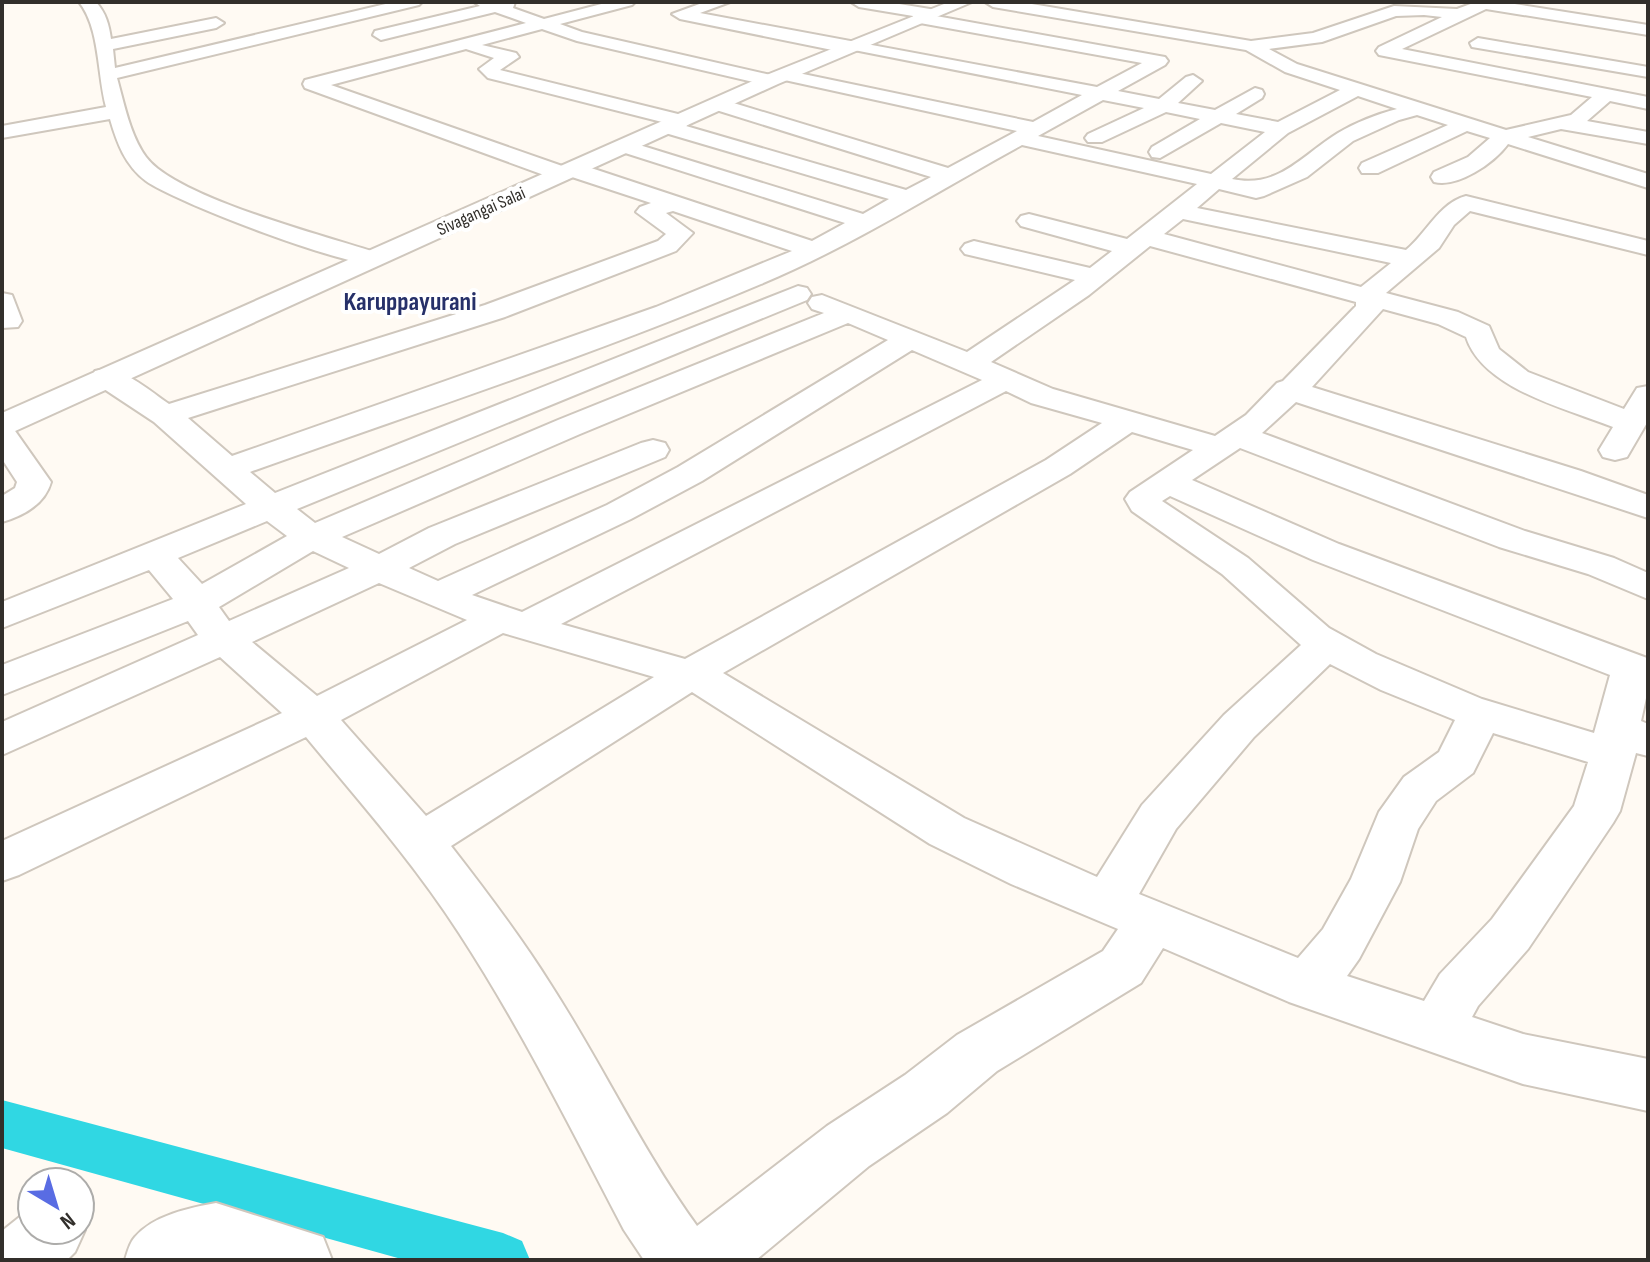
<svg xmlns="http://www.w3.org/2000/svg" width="1650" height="1262" viewBox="0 0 1650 1262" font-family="'Sofia Sans Condensed',sans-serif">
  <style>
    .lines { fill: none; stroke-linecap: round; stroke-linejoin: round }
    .canal { fill: #30d7e3; fill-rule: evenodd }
    .minor-casing { stroke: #cfc7bd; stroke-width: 4 }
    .major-casing { stroke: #cfc7bd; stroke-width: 4 }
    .minor { fill: #fff; fill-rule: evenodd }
    .major { fill: #fff; fill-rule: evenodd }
    .labels { text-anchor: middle; stroke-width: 8; stroke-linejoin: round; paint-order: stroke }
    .far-street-label { font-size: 18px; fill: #322f2b; stroke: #fff }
    .far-district-label { font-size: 26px; font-weight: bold; fill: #263069; stroke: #fff }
  </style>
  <rect width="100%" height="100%" fill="#fffaf3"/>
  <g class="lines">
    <path class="canal" d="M 2,1100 L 503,1233 L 522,1241 L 530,1260 L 405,1260 L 2,1148 Z"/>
    <defs>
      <g id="minor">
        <path d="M 79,2 L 96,2 C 106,13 109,25 111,39 L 216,18 L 224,23 L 216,28 L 113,49 L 115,68 L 394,2 L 422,2 L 419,5 L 117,78 C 124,103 130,135 146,157 C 176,198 329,237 381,254 L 385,259 L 381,264 C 354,271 173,201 146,181 C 125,165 117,143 110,119 L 2,138 L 2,126 L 106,107 C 97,73 100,28 79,2 Z"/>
        <path d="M 474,2 L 515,2 L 513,8 L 544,19 L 609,2 L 635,2 L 632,5 L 560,24 L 582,32 L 775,76 L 784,70 L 1033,122 L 1082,95 L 854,50 L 847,53 L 680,19 L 672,14 L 705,2 L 730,2 L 700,13 L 1097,87 L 1142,63 L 920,23 L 914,21 L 913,16 L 859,7 L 851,2 L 887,2 L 930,9 L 936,11 L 936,16 L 1165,57 L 1168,61 L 1165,65 L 1118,91 L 1159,99 L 1186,77 L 1193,75 L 1202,81 L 1178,103 L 1215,110 L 1255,88 L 1262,90 L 1264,94 L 1262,98 L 1236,114 L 1278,122 L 1340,90 L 1285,72 L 1246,50 L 993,7 L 985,2 L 1020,2 L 1251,41 L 1313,33 L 1394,6 L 1457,9 L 1476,2 L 1502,2 L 1648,25 L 1648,35 L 1486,9 L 1402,49 L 1648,97 L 1648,109 L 1610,101 L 1587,121 L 1648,132 L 1648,144 L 1561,129 L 1528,137 L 1648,174 L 1648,188 L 1508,144 C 1494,163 1458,188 1434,182 L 1431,177 L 1434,172 L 1468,157 L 1490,138 L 1467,131 L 1378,173 L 1362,173 L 1359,168 L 1362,163 L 1448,125 L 1417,115 L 1399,120 L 1353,141 L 1307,177 L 1264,196 L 1256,198 L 1219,189 L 1197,208 L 1406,250 C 1426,234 1439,203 1466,196 L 1648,241 L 1648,255 L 1470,211 L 1454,225 L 1439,248 L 1386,293 L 1458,312 L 1489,326 L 1499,349 L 1528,372 L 1624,409 L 1637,388 L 1648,386 L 1648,421 L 1627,457 L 1615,460 L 1603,457 L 1599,450 L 1613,427 C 1565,408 1483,389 1466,337 L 1438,324 L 1383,309 L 1312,387 L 1581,471 L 1648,495 L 1648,518 L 1296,402 L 1262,433 L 1525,531 L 1614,558 L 1648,573 L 1648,599 L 1588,574 L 1499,547 L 1240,448 L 1192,480 L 1339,544 L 1647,658 L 1648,689 L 1641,721 L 1648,724 L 1648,756 L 1636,753 L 1620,811 L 1613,823 L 1528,949 L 1478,1006 L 1472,1017 L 1523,1034 L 1648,1059 L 1648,1111 L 1523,1084 L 1289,1002 L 1163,948 L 1141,983 L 997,1071 L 947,1113 L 869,1166 L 756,1260 L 644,1260 L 624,1230 C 571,1129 521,1028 459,933 C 414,863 359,801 306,737 L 19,875 L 2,881 L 2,841 L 282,713 L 220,657 L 2,755 L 2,722 L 198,635 L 188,621 L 2,695 L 2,665 L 173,599 L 149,570 L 2,628 L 2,602 L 246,504 L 154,422 L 95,383 L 91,377 L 95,371 C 121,364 148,390 169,404 L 485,305 L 658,241 L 666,234 L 636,212 L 640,207 L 651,203 L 572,177 L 563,181 L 555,179 L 305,88 L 303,84 L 305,80 L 526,23 L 495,12 L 381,40 L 373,35 L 375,31 L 480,6 ZM 1424,15 L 1442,17 L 1379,47 L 1376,51 L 1379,55 L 1592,97 L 1571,115 L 1506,130 L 1297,64 L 1269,49 L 1322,42 L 1396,16 ZM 542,29 L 577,41 L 771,86 L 780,79 L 1017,131 L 948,168 L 727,101 L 720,99 L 710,105 L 713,109 L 931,177 L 906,190 L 686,126 L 693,121 L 690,117 L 500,70 L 519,57 L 516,53 L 482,45 ZM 466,49 L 494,58 L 479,69 L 488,78 L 666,123 L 659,128 L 662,132 L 889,199 L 863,214 L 633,143 L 619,143 L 615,147 L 619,151 L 845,223 L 812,241 L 582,165 L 574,163 L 565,167 L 331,85 ZM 1358,96 L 1397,109 C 1377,114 1355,123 1338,133 C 1302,155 1279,189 1232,179 L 1288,133 ZM 1103,100 L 1144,108 L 1088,134 L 1085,138 L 1088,142 L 1102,142 L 1166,112 L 1200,119 L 1152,147 L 1149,152 L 1152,157 L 1160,158 L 1221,123 L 1265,132 L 1211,174 L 1038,136 ZM 1022,145 L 1197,184 L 1127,239 L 1029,214 L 1021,216 L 1017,221 L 1021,226 L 1112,251 L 1090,268 L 974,241 L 965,244 L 961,249 L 965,254 L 1075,280 L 967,352 L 822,295 L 812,297 L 808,303 L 812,309 L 824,313 L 558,420 L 315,523 L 297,509 L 807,300 L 811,294 L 807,288 L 798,286 L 275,493 L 250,472 C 420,411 594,355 761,284 C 852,246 936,192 1022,145 ZM 673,211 L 792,251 L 656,307 L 232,456 L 188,418 L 505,317 L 676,251 L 693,233 L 666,213 ZM 1183,219 L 1391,263 L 1361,287 L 1164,234 ZM 1150,246 L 1356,302 L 1356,306 L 1283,381 L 1277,383 L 1246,415 L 1215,436 L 1053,389 L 991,362 L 1089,295 ZM 848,323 L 888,340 L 678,467 L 607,505 L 438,581 L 409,568 L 455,544 L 665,457 L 669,450 L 665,443 L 653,440 L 641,443 L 429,528 L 379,554 L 342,537 L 580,434 ZM 912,350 L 982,380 L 522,612 L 472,595 L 631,519 L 702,481 ZM 1006,391 L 1031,403 L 1102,423 L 1046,460 L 685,659 L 561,624 ZM 1132,432 L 1193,450 L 1130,492 L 1125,499 L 1132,511 L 1222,574 L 1301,645 L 1224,715 L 1142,805 L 1097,877 L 964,818 L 723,673 L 1070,474 ZM 1170,496 L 1313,560 L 1610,675 L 1594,733 L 1482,699 L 1376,654 L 1329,628 L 1248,558 L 1162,501 ZM 267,521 L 287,536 L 202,584 L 178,558 ZM 313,551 L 349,568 L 229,621 L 219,607 ZM 379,583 L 467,620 L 317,696 L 252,642 ZM 503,633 L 654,677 L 426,816 L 341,720 ZM 1330,664 L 1381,690 L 1455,720 L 1439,752 L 1404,777 L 1379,812 L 1351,879 L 1323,929 L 1298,958 L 1139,894 L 1176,829 L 1254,737 ZM 692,692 L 930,844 L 1011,884 L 1118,929 L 1103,951 L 957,1035 L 905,1075 L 827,1126 L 697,1226 C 642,1150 602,1064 551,985 C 521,937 486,891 451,846 ZM 1493,733 L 1588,762 L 1574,806 L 1492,919 L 1440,974 L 1424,1001 L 1347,976 L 1359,959 L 1400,882 L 1418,829 L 1436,801 L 1473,773 Z"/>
        <path d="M 1478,38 L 1648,67 L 1648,77 L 1472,47 L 1470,43 Z"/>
        <path d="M 2,293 L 12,295 L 22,321 L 18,327 L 2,328 Z"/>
        <path d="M 2,425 L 13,428 L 51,482 C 45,504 23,516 2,522 L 2,496 L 15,488 L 17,482 L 2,459 Z"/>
        <path d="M 216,1203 L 323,1237 L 332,1260 L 125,1260 C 127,1253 130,1242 135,1237 C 154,1215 189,1208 216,1203 Z"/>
        <path d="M 32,1207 L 32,1230 L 80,1230 L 80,1219 L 85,1230 L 75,1252 L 67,1260 L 2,1260 L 2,1231 Z"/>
      </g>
      <path id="major" d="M 949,2 L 972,2 L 778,84 L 2,437 L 2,413 L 764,76 Z"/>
    </defs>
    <use href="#minor" class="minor-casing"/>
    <use href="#major" class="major-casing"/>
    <use href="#minor" class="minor"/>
    <use href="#major" class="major"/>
  </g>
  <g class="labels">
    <g class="far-street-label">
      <text transform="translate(481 211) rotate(-24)" y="6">Sivagangai Salai</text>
    </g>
    <g class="far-district-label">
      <text x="410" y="310">Karuppayurani</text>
    </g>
  </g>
  <rect width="1650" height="1262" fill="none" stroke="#322f2b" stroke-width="8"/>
  <g transform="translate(56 1206) rotate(142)"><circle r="38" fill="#ffffff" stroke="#adacaa" stroke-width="2"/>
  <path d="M0-6L14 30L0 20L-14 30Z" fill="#596ce3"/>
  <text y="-12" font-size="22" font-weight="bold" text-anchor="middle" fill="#322f2b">N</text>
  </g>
</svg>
